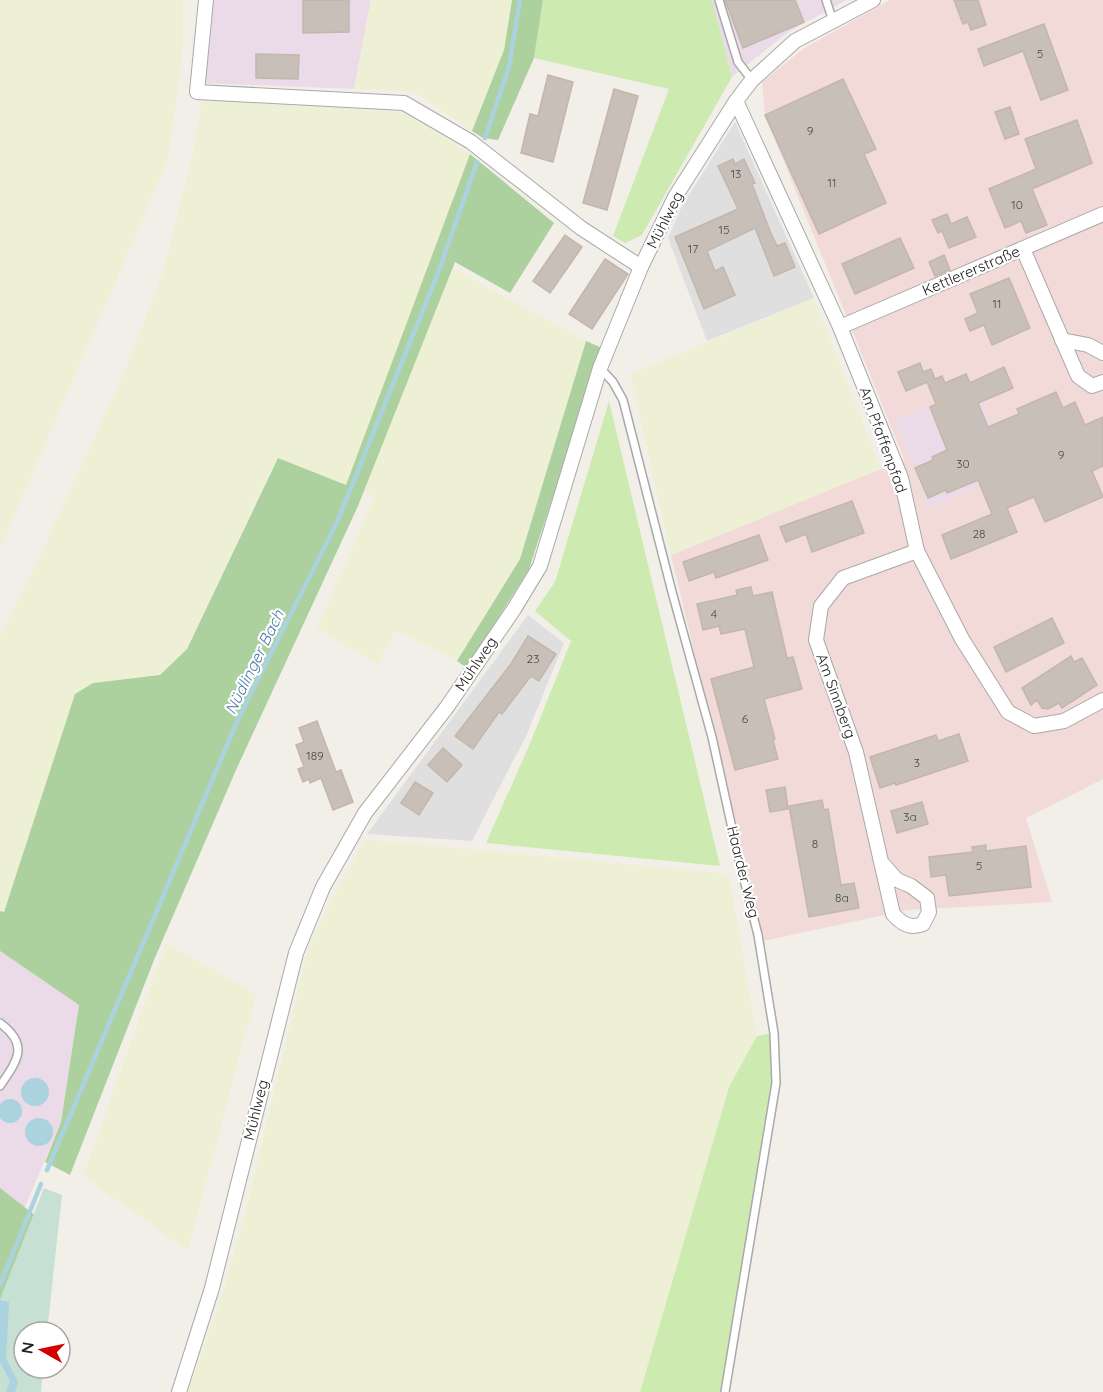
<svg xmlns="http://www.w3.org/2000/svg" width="1103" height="1392" viewBox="0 0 1103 1392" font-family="Quicksand,sans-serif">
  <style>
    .residential { fill: #e0dfdf }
    .commercial { fill: #f2dad9 }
    .industrial { fill: #ebdbe8 }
    .farmland { fill: #eef0d5 }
    .grass { fill: #cdebb0 }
    .forest { fill: #add19e }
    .wetland { fill: #c6e0d4 }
    .water { fill: #aad3df }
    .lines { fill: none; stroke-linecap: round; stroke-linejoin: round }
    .stream { stroke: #aad3df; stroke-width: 4.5 }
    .building { fill: #c7bfb8; stroke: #c4b6ab; stroke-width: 1.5 }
    .lane-casing { stroke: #a9a9a9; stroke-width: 10 }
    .street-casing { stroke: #a9a9a9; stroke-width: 16 }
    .lane { stroke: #fff; stroke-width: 7 }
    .street { stroke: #fff; stroke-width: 14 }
    .labels { text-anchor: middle; stroke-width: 4.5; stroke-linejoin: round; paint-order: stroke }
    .number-label { font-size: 12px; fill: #4b4948 }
    .street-label { font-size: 15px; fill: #222; stroke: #fff }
    .water-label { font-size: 16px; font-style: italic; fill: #4a7aab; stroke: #fff }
  </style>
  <rect width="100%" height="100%" fill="#f2efe9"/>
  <g class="residential">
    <path d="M 735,122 L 814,298 L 707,341 L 668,238 L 682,206 Z"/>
    <path d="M 528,615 L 564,643 L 527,734 L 472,841 L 367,834 Z"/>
  </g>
  <path class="commercial" d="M 890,0 L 1103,0 L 1103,779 L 1026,818 L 1052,902 L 908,910 L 763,941 L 671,555 L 904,459 L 765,115 L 762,82 L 803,49 Z"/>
  <g class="industrial">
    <path d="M 205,0 L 371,0 L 354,89 L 201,83 Z"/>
    <path d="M 712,0 L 847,0 L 788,32 L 732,77 Z"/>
    <path d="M 976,388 L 1012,474 L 929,507 L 895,420 Z"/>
    <path d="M 0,951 L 79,1005 L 61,1122 L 0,1265 Z"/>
  </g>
  <g class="farmland">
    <path d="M 0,0 L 183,0 L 183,51 L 168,160 L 0,549 Z"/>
    <path d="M 371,0 L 512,0 L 504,50 L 472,131 L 412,91 L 354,89 Z"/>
    <path d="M 202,100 L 406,112 L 470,154 L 436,259 L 586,341 L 520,559 L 457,661 L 396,631 L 378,664 L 317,629 L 374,497 L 277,457 L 187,648 L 160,675 L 93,683 L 75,694 L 4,912 L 0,911 L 0,636 L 29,579 L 124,373 L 164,269 L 191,162 Z"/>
    <path d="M 814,298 L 881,469 L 671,555 L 630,374 Z"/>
    <path d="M 364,839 L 729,874 L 757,1036 L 729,1087 L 640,1392 L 188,1392 L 224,1289 L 246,1210 L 309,944 Z"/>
    <path d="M 166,943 L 256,994 L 188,1251 L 83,1176 Z"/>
  </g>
  <g class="grass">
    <path d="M 543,0 L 712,0 L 732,77 L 642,235 L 625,243 L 613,236 L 669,89 L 534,58 Z"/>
    <path d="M 609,401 L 720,866 L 486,843 L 531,741 L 571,641 L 535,611 L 555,582 Z"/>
    <path d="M 773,1033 L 776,1083 L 725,1392 L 640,1392 L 729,1087 L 757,1036 Z"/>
  </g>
  <g class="forest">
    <path d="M 512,0 L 543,0 L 534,58 L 498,140 L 483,138 L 472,131 L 504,50 Z"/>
    <path d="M 470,154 L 554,223 L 510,293 L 455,262 L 358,506 L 236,770 L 154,960 L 70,1175 L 45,1162 L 61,1122 L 79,1005 L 0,951 L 0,911 L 4,912 L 75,694 L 93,683 L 160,675 L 187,649 L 278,458 L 346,485 Z"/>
    <path d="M 586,341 L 602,348 L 529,569 L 467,668 L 457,661 L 520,559 Z"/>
    <path d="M 0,1188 L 45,1223 L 0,1323 Z"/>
  </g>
  <path class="wetland" d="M 44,1188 L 62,1195 L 47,1332 L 24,1332 L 24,1368 L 43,1368 L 41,1392 L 0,1392 L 0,1299 Z"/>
  <g class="water">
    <circle cx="35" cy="1092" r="14"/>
    <circle cx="10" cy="1111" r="12"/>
    <circle cx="39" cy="1132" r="14"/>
    <path d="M 0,1300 L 9,1302 L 6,1358 L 18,1382 L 15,1392 L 6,1392 L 10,1381 L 0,1362 Z"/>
  </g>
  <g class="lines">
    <g class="stream">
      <path d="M 485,138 L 509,67 L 520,0"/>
      <path d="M 47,1170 L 239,717 L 338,520 L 438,273 L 477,162"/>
      <path d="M 0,1285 L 41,1184"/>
    </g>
  </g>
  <g class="building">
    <path d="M 303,0 L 349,0 L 349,32 L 303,33 Z"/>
    <path d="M 725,0 L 795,0 L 804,22 L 743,48 Z"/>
    <path d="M 954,0 L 978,0 L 986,25 L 971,30 L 968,22 L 963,24 Z"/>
    <path d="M 1044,24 L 1068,90 L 1041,100 L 1023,51 L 984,66 L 978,49 Z"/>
    <path d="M 256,54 L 299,55 L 298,79 L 256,78 Z"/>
    <path d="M 548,75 L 573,82 L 553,162 L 521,153 L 530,114 L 538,116 Z"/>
    <path d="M 843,79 L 876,149 L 864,154 L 886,203 L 819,234 L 765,115 Z"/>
    <path d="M 614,89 L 638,96 L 607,210 L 583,203 Z"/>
    <path d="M 1010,107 L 1019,134 L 1005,139 L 995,112 Z"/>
    <path d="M 1077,120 L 1092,163 L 1032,189 L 1047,225 L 1026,233 L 1021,221 L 1005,228 L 989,189 L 1036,169 L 1025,139 Z"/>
    <path d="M 733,159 L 735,164 L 744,159 L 755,183 L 752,184 L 770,231 L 777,246 L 785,243 L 795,267 L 774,276 L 755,228 L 707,251 L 715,271 L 723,267 L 735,295 L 704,309 L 675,237 L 738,209 L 718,166 Z"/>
    <path d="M 947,214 L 951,224 L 967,217 L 976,237 L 949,248 L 942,231 L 938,233 L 932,220 Z"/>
    <path d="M 565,235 L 582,247 L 550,293 L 533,281 Z"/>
    <path d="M 900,238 L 914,268 L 855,294 L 842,264 Z"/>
    <path d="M 944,255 L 950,270 L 935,276 L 929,262 Z"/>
    <path d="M 605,259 L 628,274 L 592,329 L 569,314 Z"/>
    <path d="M 1009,278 L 1030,328 L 992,345 L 984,325 L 970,331 L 965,319 L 978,313 L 970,294 Z"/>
    <path d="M 920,363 L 923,372 L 931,369 L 935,379 L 942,376 L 945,383 L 966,374 L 970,383 L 1004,367 L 1013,388 L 978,403 L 988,427 L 1019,414 L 1017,409 L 1056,392 L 1063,408 L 1075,402 L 1085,425 L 1103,417 L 1103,466 L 1092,471 L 1103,497 L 1045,522 L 1034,497 L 1007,508 L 1017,532 L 951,559 L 942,535 L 992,514 L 978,480 L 947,493 L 946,490 L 928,498 L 915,468 L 933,460 L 932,457 L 947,450 L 930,407 L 936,404 L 927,382 L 906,391 L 898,372 Z"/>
    <path d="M 852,501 L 864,533 L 812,552 L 806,534 L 786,542 L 780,527 Z"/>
    <path d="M 759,535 L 768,560 L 716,578 L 714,572 L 689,581 L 683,562 Z"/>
    <path d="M 751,587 L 753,596 L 772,592 L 787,658 L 793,657 L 802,689 L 764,699 L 775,739 L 773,740 L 778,759 L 735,770 L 711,679 L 754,667 L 745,629 L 721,634 L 719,626 L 703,630 L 697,604 L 737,595 L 736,590 Z"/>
    <path d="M 1052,618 L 1064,643 L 1006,672 L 994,647 Z"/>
    <path d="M 528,636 L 556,654 L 539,681 L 531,676 L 502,714 L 499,712 L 473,749 L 455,736 L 511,664 Z"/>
    <path d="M 1071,656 L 1074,662 L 1082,658 L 1097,685 L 1062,708 L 1059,703 L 1048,709 L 1042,708 L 1037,700 L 1031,705 L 1022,688 Z"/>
    <path d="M 317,721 L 336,772 L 341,770 L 353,802 L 333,810 L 321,778 L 310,783 L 309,779 L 303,782 L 298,769 L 304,767 L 296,745 L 304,742 L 299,728 Z"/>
    <path d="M 959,734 L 968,761 L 896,785 L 895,783 L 880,788 L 870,757 L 936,735 L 938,741 Z"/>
    <path d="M 443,748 L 462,765 L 447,782 L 428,765 Z"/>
    <path d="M 415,782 L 433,793 L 419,815 L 401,803 Z"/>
    <path d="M 785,787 L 788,809 L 770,812 L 766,790 Z"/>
    <path d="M 822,800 L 824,810 L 828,809 L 841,885 L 854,883 L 859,908 L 809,917 L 789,806 Z"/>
    <path d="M 922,802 L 928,824 L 897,833 L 891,811 Z"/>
    <path d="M 986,845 L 986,851 L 1026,846 L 1031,887 L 949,896 L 946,875 L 931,877 L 929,857 L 973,852 L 972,847 Z"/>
  </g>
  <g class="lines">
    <defs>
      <g id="lane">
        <path d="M 719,0 L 738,62 L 752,80"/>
        <path d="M 826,0 L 833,21"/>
        <path d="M 600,368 L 613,382 L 623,400 L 672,592 L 712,737 L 739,860 L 758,935 L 774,1033 L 776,1083 L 725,1392"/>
        <path d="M 0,1023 C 30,1045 17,1061 0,1086"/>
      </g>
      <g id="street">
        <path d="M 206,0 L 197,92 L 404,103 L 471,142 L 581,228 L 641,267"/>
        <path d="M 736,101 L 840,327 L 901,478 L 917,551 L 962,639 L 1008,712 L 1034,726 L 1064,721 L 1103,700"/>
        <path d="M 1023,249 L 1078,376 L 1092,386 L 1103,382"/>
        <path d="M 840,327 L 1103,214"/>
        <path d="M 1062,340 L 1088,345 L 1103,353"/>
        <path d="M 881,862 L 897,880 L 911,886 L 927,898 L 929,912 L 923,924 C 910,929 902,924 893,914 L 856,752 L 816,640 L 821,606 L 843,578 L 917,551"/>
        <path d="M 179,1392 L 212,1288 L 296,953 L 323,887 L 365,813 L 447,707 L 514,609 L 540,566 L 600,368 L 641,267 L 675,197 L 736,101 L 752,80 L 795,41 L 873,0"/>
      </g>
    </defs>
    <use href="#lane" class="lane-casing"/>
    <use href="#street" class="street-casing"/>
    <use href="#lane" class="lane"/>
    <use href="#street" class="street"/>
  </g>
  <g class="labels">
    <g class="number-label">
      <text x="1040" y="58">5</text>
      <text x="810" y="135">9</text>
      <text x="736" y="178">13</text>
      <text x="832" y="187">11</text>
      <text x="1017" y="209">10</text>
      <text x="724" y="234">15</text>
      <text x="693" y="253">17</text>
      <text x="997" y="308">11</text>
      <text x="1061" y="459">9</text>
      <text x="963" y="468">30</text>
      <text x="979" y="538">28</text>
      <text x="714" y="618">4</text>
      <text x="533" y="663">23</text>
      <text x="745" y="723">6</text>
      <text x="315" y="760">189</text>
      <text x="917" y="767">3</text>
      <text x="910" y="821">3a</text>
      <text x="815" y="848">8</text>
      <text x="979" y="870">5</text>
      <text x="842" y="902">8a</text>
    </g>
    <g class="street-label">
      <text transform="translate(665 220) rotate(-63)" y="5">Mühlweg</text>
      <text transform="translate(971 271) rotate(-23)" y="5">Kettlererstraße</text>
      <text transform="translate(883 440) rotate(70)" y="5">Am Pfaffenpfad</text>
      <text transform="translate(476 664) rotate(-56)" y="5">Mühlweg</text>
      <text transform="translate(836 696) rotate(70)" y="5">Am Sinnberg</text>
      <text transform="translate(743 872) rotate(76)" y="5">Haarder Weg</text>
      <text transform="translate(256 1110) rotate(-76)" y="5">Mühlweg</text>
    </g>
    <g class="water-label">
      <text transform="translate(254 662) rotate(-64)" y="6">Nüdlinger Bach</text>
    </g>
  </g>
  <g transform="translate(42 1350) rotate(279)"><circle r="28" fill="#ffffff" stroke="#a7a7a7" stroke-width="1.5"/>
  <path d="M0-4.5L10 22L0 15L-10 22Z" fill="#d40000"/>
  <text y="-9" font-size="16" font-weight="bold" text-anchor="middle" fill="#222222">N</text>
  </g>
</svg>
